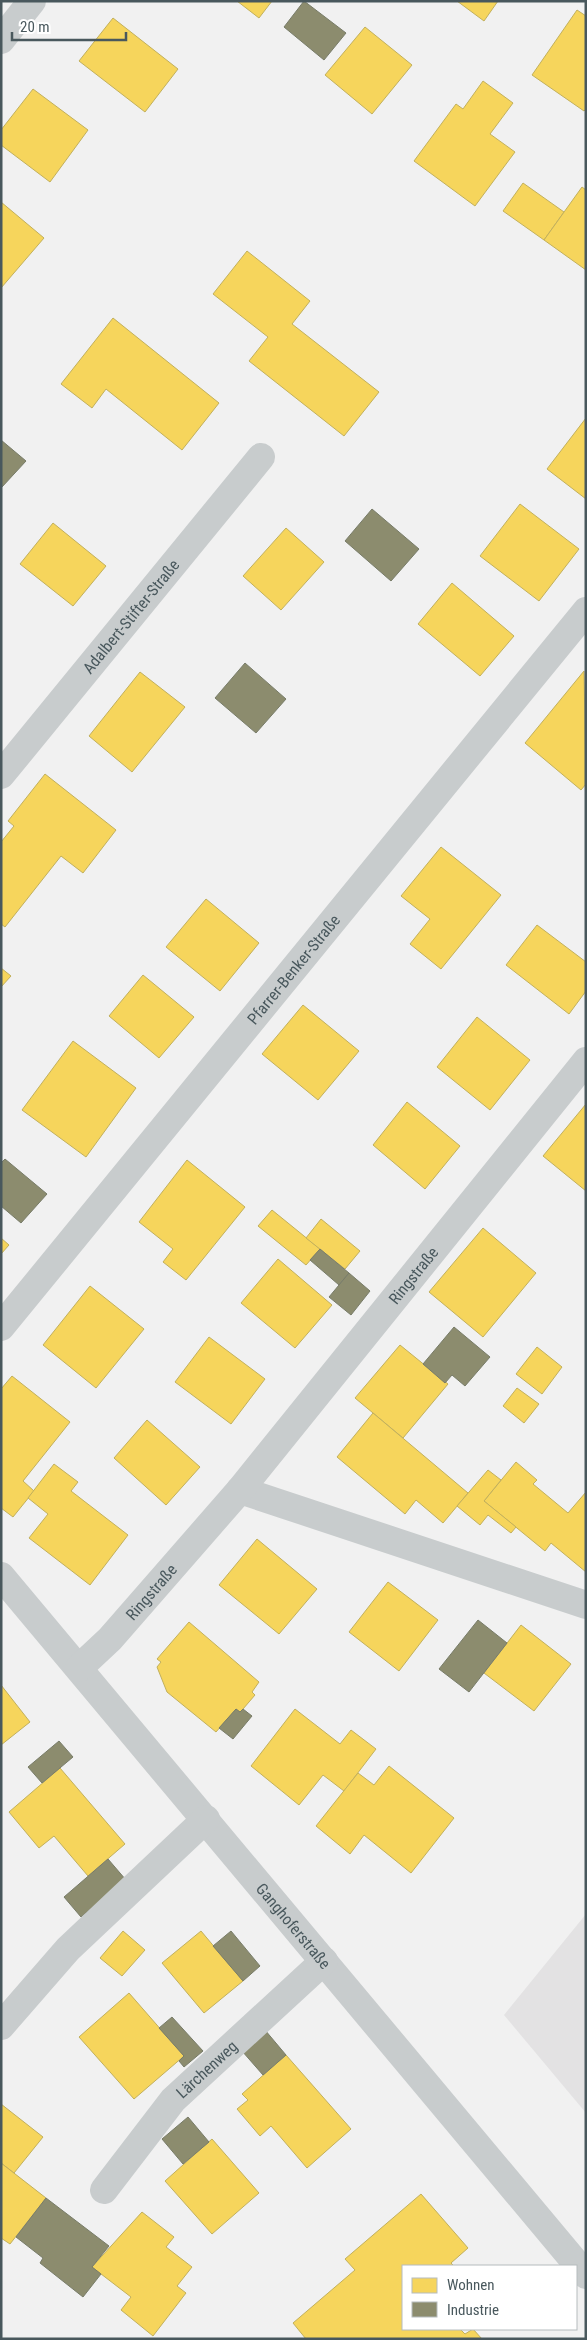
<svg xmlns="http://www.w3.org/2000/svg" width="587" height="2340" viewBox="0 0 587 2340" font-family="'Roboto Condensed',sans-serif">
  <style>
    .education { fill: #e3e2e3 }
    .homes { fill: #f6d55c; stroke: #c2b05c }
    .industry { fill: #8c8c6e; stroke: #787c69 }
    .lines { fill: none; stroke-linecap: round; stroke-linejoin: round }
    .minor { stroke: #c8cccd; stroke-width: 28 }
    .labels { text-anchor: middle; stroke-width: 5; stroke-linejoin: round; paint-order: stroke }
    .street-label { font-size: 16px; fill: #49585d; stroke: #fff }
  </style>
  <rect width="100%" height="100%" fill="#f1f1f1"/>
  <path class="education" d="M 586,1914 L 586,2113 L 504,2015 Z"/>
  <g class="homes">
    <path d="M 237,1 L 272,1 L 259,18 Z"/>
    <path d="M 457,1 L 498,1 L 484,21 Z"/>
    <path d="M 577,10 L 586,16 L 586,109 L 584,111 L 532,75 Z"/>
    <path d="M 113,18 L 178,69 L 145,112 L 79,61 Z"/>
    <path d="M 365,27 L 412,65 L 372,114 L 325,75 Z"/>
    <path d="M 483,81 L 513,103 L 490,134 L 515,152 L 475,206 L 414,161 L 456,104 L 463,109 Z"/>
    <path d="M 33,89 L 88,130 L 50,182 L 1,145 L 1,130 Z"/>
    <path d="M 523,183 L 564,212 L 544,240 L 503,211 Z"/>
    <path d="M 582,187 L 586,190 L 586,270 L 544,240 Z"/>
    <path d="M 1,202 L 44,238 L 1,288 Z"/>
    <path d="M 247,251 L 310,301 L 292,324 L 379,392 L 344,436 L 249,361 L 268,337 L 213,294 Z"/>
    <path d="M 113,318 L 219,403 L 182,450 L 106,389 L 92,408 L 61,384 Z"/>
    <path d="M 586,418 L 586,499 L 547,469 Z"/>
    <path d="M 520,504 L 579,549 L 539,601 L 480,556 Z"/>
    <path d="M 53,523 L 106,566 L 73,606 L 20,564 Z"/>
    <path d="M 286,528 L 324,562 L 281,610 L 243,576 Z"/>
    <path d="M 452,583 L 514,636 L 480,676 L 418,624 Z"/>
    <path d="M 584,671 L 586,784 L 581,790 L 525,743 Z"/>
    <path d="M 140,672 L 185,707 L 132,772 L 89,736 Z"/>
    <path d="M 45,774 L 116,830 L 83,873 L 61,856 L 5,927 L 1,924 L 1,842 L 14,826 L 8,821 Z"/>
    <path d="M 441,847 L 501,895 L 441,969 L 410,944 L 430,919 L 401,896 Z"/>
    <path d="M 206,899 L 259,943 L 220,991 L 166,947 Z"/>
    <path d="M 537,925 L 586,962 L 586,991 L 569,1014 L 506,965 Z"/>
    <path d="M 1,968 L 11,976 L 1,987 Z"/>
    <path d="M 143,975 L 194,1017 L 159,1058 L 109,1016 Z"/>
    <path d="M 303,1005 L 359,1051 L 318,1100 L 262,1054 Z"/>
    <path d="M 477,1017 L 530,1060 L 490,1110 L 437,1067 Z"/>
    <path d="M 73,1041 L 136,1088 L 86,1157 L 22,1110 Z"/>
    <path d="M 407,1102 L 460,1146 L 425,1189 L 373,1145 Z"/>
    <path d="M 586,1104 L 586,1191 L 543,1156 Z"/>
    <path d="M 187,1160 L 245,1207 L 186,1280 L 163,1262 L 173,1249 L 139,1222 Z"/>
    <path d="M 272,1210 L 320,1249 L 306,1265 L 258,1226 Z"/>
    <path d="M 321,1219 L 360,1251 L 345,1269 L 306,1238 Z"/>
    <path d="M 483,1228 L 536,1273 L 483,1337 L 429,1292 Z"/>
    <path d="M 1,1238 L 9,1245 L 1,1254 Z"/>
    <path d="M 278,1259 L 332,1305 L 295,1348 L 241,1303 Z"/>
    <path d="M 90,1286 L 144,1329 L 96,1388 L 43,1345 Z"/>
    <path d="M 209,1337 L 265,1379 L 231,1424 L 175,1382 Z"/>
    <path d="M 400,1345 L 448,1384 L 403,1438 L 355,1398 Z"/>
    <path d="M 537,1347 L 562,1367 L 542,1394 L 516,1374 Z"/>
    <path d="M 12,1376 L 70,1422 L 23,1481 L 34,1491 L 13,1517 L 1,1508 L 1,1389 Z"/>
    <path d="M 517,1388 L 539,1404 L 524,1423 L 503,1406 Z"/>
    <path d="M 373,1413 L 468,1493 L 443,1523 L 416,1500 L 405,1514 L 337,1457 Z"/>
    <path d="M 147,1420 L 200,1467 L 166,1505 L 114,1458 Z"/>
    <path d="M 516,1462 L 537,1480 L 533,1484 L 568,1513 L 586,1492 L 586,1572 L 551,1543 L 545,1551 L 484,1501 Z"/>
    <path d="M 54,1464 L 78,1482 L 71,1491 L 128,1535 L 90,1585 L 29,1538 L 48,1514 L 28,1498 Z"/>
    <path d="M 488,1470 L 501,1480 L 484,1501 L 516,1527 L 511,1533 L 488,1515 L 480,1525 L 457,1506 Z"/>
    <path d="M 257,1539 L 317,1589 L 279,1634 L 219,1585 Z"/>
    <path d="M 388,1582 L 438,1620 L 399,1671 L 349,1632 Z"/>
    <path d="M 189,1622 L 259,1682 L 252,1692 L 255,1695 L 243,1709 L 240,1712 L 236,1709 L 216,1732 L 167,1692 L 157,1667 L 161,1662 L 157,1659 Z"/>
    <path d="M 521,1625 L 571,1664 L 534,1711 L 484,1673 Z"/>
    <path d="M 1,1685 L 30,1722 L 1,1745 Z"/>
    <path d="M 295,1709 L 340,1744 L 351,1730 L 376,1749 L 344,1791 L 323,1775 L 299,1805 L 251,1766 Z"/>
    <path d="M 389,1766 L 454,1818 L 411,1873 L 364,1835 L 350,1854 L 316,1826 L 358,1773 L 374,1785 Z"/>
    <path d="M 60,1768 L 125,1844 L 88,1876 L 54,1836 L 39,1848 L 9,1812 Z"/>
    <path d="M 123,1931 L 145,1950 L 122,1976 L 100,1958 Z"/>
    <path d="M 201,1931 L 243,1981 L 204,2013 L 162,1963 Z"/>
    <path d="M 129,1993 L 184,2056 L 134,2099 L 79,2037 Z"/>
    <path d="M 286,2055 L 351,2129 L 307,2168 L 271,2126 L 260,2136 L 237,2109 L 248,2100 L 242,2094 Z"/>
    <path d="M 1,2104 L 43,2137 L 14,2173 L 1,2163 Z"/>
    <path d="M 212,2139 L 259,2193 L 212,2234 L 165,2181 Z"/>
    <path d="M 1,2163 L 46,2198 L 10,2244 L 1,2238 Z"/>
    <path d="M 421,2194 L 468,2248 L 451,2263 L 454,2266 L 403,2266 L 403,2329 L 460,2329 L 465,2334 L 473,2329 L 482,2339 L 306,2339 L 293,2323 L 355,2270 L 345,2259 Z"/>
    <path d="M 142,2212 L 174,2237 L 166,2247 L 192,2267 L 177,2286 L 186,2293 L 153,2336 L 121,2310 L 131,2297 L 92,2267 Z"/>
  </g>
  <g class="industry">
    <path d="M 304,1 L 346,33 L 324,60 L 284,27 Z"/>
    <path d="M 1,440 L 26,461 L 2,487 L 1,486 Z"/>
    <path d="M 372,509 L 419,549 L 391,581 L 345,541 Z"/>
    <path d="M 245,663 L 286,699 L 256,733 L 215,698 Z"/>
    <path d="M 5,1159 L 47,1194 L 21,1223 L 1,1206 L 1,1163 Z"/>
    <path d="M 320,1249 L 349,1273 L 339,1285 L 310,1260 Z"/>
    <path d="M 349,1273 L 370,1291 L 351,1315 L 329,1297 Z"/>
    <path d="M 454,1327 L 490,1357 L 465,1386 L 452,1375 L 445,1383 L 423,1364 Z"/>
    <path d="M 478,1620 L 507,1643 L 469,1692 L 439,1669 Z"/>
    <path d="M 236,1709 L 240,1712 L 243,1709 L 252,1716 L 233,1739 L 219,1728 Z"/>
    <path d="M 59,1741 L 73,1757 L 42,1783 L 28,1767 Z"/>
    <path d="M 108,1859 L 126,1880 L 81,1917 L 64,1897 Z"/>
    <path d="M 231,1931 L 260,1966 L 243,1981 L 213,1946 Z"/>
    <path d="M 172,2017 L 203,2051 L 184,2067 L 179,2061 L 184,2056 L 159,2028 Z"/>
    <path d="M 265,2030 L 286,2055 L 263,2075 L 242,2051 Z"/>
    <path d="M 188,2117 L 209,2142 L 183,2164 L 162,2139 Z"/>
    <path d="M 46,2198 L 109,2246 L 92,2267 L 101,2274 L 83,2297 L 40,2263 L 43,2258 L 16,2237 Z"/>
  </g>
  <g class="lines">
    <g class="minor">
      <path d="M 1,40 L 32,1"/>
      <path id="s1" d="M 1,775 L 261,457"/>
      <path id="s2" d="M 1,1327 L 586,611"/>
      <path d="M 240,1490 L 586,1605"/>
      <path id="s3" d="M 1,1576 L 586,2275"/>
      <path id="s4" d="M 79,1668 L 110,1639 L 240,1490 L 586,1061"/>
      <path d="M 1,2026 L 68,1949 L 206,1819"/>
      <path id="s5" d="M 104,2190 L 173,2100 L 324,1961"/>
    </g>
  </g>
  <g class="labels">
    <g class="street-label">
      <text dy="6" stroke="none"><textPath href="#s1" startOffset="205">Adalbert-Stifter-Straße</textPath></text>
      <text dy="6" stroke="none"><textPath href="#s2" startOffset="462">Pfarrer-Benker-Straße</textPath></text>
      <text dy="6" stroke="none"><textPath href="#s4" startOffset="516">Ringstraße</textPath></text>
      <text dy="6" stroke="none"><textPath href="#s4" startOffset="105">Ringstraße</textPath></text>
      <text dy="6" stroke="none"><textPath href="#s3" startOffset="456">Ganghoferstraße</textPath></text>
      <text dy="6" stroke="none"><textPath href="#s5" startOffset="159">Lärchenweg</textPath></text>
    </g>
  </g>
  <rect width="587" height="2340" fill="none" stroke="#49585d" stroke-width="5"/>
  <rect x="402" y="2265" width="175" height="65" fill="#ffffff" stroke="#b6bcbe"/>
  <rect x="412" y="2278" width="25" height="15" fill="#f6d55c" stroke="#b6bcbe"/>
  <text x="447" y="2290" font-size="15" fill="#49585d">Wohnen</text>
  <rect x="412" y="2302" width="25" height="15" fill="#8c8c6e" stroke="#b6bcbe"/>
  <text x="447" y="2315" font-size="15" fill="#49585d">Industrie</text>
  <path d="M12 32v8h114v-8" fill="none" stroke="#49585d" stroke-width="2.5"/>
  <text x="20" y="32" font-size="15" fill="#49585d" stroke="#ffffff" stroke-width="4" paint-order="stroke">20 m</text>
</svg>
